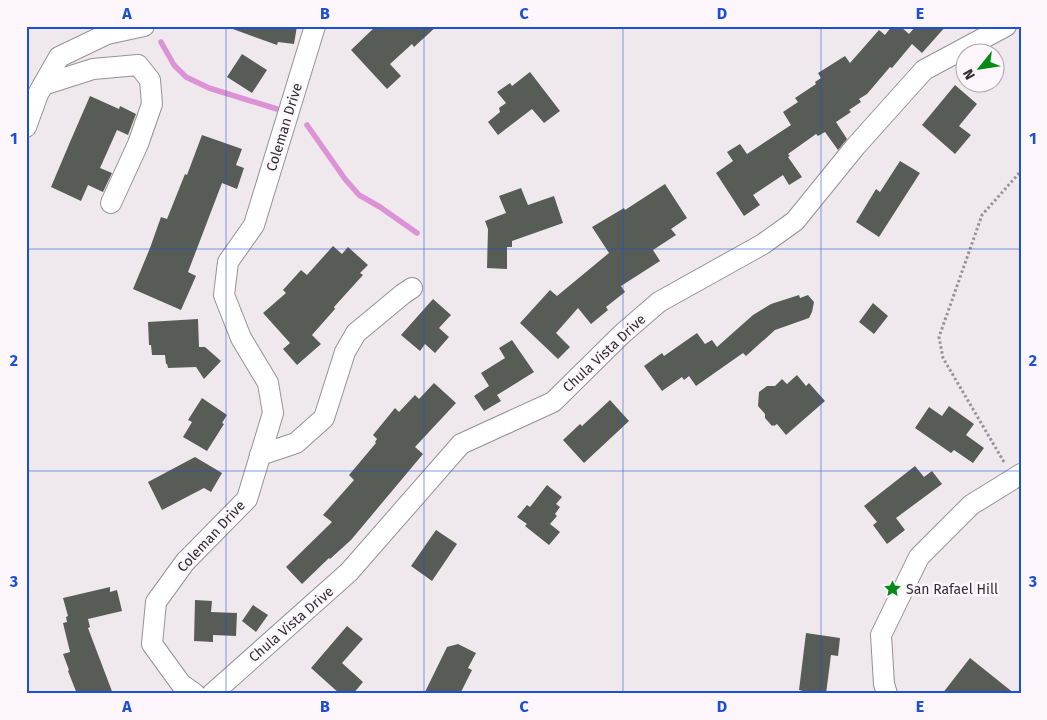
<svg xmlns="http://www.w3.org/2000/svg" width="1047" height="720" viewBox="0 0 1047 720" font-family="'Fira Sans',sans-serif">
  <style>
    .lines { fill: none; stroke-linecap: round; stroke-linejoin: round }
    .stream { stroke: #dc93d5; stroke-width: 5.5 }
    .building { fill: #585c57 }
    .minor-casing { stroke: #969196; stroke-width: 22 }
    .path { stroke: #979397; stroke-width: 3; stroke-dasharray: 2.5 2.5; stroke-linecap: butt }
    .minor { stroke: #fff; stroke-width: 20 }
    .grid { fill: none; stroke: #1d4ed8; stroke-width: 1; stroke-opacity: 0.55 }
    .labels { text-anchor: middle; stroke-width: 5; stroke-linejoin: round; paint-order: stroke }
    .street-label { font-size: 14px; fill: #302e30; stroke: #fdf6fc }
    .poi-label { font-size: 14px; fill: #302e30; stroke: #fdf6fc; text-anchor: start }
    .neatline { fill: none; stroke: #1d4ed8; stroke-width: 2 }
    .grid-label { font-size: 16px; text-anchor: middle; font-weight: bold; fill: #1d4ed8 }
  </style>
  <rect width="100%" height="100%" fill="#efe9ee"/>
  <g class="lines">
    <g class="stream">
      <path d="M 161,42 L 174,65 L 186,77 L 209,88 L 277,109"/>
      <path d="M 307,125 L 345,179 L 359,195 L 380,207 L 417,233"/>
    </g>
  </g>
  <g class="building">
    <path d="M 230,26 L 297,26 L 294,44 L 278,42 L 277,45 L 230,28 Z"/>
    <path d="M 376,26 L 437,26 L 414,47 L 412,44 L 390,64 L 401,76 L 387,89 L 351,50 Z"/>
    <path d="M 892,26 L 900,26 L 909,34 L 916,26 L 946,26 L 922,53 L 912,44 L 892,68 L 890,67 L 867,94 L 859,99 L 861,102 L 849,110 L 851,112 L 836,122 L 847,139 L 838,150 L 825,132 L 818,136 L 816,134 L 788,154 L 790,156 L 788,157 L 802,177 L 789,185 L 783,175 L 753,195 L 760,205 L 744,216 L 716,173 L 733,161 L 727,152 L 740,144 L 747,154 L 791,125 L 783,112 L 798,102 L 795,98 L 816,84 L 815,82 L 821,78 L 818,73 L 845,56 L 850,63 L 879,30 L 885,35 Z"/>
    <path d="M 242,54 L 267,70 L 252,93 L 227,77 Z"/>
    <path d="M 530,72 L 560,111 L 544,123 L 532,109 L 498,135 L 488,122 L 500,112 L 499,108 L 506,103 L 497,92 L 510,83 L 512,86 Z"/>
    <path d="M 955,85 L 977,104 L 959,126 L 971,135 L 955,154 L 922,125 Z"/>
    <path d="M 90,96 L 119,109 L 120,106 L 136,114 L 128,135 L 117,130 L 100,168 L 112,173 L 103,192 L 88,185 L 81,201 L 51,187 L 70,142 Z"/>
    <path d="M 202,135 L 242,149 L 236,165 L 244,168 L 237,189 L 222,183 L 188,272 L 196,276 L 181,310 L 133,289 L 150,248 L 161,217 L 167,219 L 185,174 L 187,175 Z"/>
    <path d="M 900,161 L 920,173 L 879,237 L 856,222 L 876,189 L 880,192 Z"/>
    <path d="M 665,184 L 687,218 L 671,229 L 676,235 L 653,250 L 660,261 L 621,286 L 625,292 L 606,307 L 608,310 L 591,324 L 578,308 L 556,333 L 570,347 L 558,359 L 520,323 L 550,290 L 557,296 L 609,253 L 592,227 L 624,208 L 625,210 Z"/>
    <path d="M 521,188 L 528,205 L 554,196 L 563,223 L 512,241 L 512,247 L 507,247 L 507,269 L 487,268 L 488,229 L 485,221 L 506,213 L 499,196 Z"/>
    <path d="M 333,246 L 342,254 L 348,247 L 368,265 L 360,273 L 363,275 L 334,307 L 335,309 L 312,335 L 321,344 L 297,365 L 283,349 L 290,343 L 263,313 L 286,293 L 283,290 L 301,270 L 307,275 Z"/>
    <path d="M 799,295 L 800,298 L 808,295 L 814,302 L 812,312 L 809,318 L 775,330 L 746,356 L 743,353 L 696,386 L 689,376 L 684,380 L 682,377 L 662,391 L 644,366 L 662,353 L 664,356 L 697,333 L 705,344 L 712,340 L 717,347 L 753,315 L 771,304 Z"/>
    <path d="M 433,299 L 451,315 L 439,328 L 449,337 L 435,353 L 425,344 L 420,351 L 401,335 Z"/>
    <path d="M 873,303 L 888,316 L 874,334 L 859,322 Z"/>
    <path d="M 198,319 L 199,347 L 205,347 L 221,361 L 204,379 L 196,367 L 168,368 L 167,364 L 166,364 L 165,355 L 152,355 L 151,345 L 149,345 L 148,322 Z"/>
    <path d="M 512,340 L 534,372 L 497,395 L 501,401 L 484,411 L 474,396 L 489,386 L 481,373 L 505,358 L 499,348 Z"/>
    <path d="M 797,375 L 806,386 L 809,383 L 825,401 L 786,435 L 777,424 L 774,426 L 773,425 L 772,426 L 765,418 L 765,414 L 758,406 L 759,392 L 767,386 L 775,386 L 782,379 L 787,384 Z"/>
    <path d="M 434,383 L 456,403 L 415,447 L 423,454 L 351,540 L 330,559 L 329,558 L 302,584 L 286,567 L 332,522 L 323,515 L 354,480 L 349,475 L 376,443 L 375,442 L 377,439 L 373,435 L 395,408 L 399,412 L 415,395 L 419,399 Z"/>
    <path d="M 202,398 L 227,415 L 222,423 L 224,424 L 207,451 L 183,437 L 192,422 L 188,420 Z"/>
    <path d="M 610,400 L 629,421 L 584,463 L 563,440 L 580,424 L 582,426 Z"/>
    <path d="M 949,406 L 974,424 L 966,435 L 984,448 L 973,463 L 954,450 L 951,453 L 915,428 L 929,407 L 942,416 Z"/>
    <path d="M 195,457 L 222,473 L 211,492 L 204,488 L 162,510 L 148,482 Z"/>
    <path d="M 915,466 L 924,477 L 932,471 L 942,484 L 896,518 L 905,530 L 887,544 L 873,525 L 877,522 L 864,506 Z"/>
    <path d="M 547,485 L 562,497 L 556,504 L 560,507 L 555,514 L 557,516 L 550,524 L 560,532 L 549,545 L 525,526 L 527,524 L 517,517 L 527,505 L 530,507 Z"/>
    <path d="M 436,530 L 457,544 L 432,581 L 411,566 Z"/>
    <path d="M 110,587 L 110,592 L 117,590 L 122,611 L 88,619 L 90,627 L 88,628 L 113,694 L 77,694 L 68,671 L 69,670 L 63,654 L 70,652 L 63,623 L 67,622 L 66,617 L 68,616 L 63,598 Z"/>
    <path d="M 195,600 L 212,601 L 211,612 L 237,613 L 236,636 L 213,635 L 213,642 L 194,641 Z"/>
    <path d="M 253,605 L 268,615 L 256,632 L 242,621 Z"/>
    <path d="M 347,626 L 363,639 L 342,663 L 363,682 L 353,694 L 340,694 L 311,668 Z"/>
    <path d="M 806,633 L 840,638 L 838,656 L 831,655 L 826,694 L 803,694 L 803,691 L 799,690 Z"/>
    <path d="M 458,644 L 476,653 L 468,668 L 472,670 L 460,694 L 424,694 L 447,647 Z"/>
    <path d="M 970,658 L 1015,694 L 942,694 Z"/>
  </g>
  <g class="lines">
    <defs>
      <g id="minor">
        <path d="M 43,85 L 93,69 L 138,65 L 150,80 L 152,104 L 138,144 L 111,203"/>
        <path d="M 26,127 L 38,94 L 59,57 L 107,34 L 144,26"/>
        <path d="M 260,455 L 296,443 L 324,418 L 345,352 L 356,333 L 403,294 L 412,288"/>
        <path d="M 195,694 L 181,684 L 152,644 L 156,602 L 185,562 L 247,499 L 273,413 L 268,383 L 241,338 L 224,295 L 228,262 L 254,225 L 315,26"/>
        <path d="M 212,694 L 349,572 L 461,444 L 553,402 L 622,334 L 659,302 L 763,244 L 795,221 L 855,147 L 924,70 L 1006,26"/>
        <path d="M 887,694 L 884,684 L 881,635 L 919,557 L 971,505 L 1021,474"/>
      </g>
    </defs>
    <use href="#minor" class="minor-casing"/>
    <path class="path" d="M 1004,462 L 943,358 L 939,337 L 982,215 L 1021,171"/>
    <use href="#minor" class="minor"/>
  </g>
  <path class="grid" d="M 226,26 L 226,694M 424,26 L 424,694M 623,26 L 623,694M 821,26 L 821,694M 26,249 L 1021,249M 26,471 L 1021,471"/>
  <defs>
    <symbol id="sight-bare" viewBox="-9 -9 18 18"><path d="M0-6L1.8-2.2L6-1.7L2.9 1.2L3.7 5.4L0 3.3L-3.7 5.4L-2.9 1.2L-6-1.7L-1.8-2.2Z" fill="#008a16" stroke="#fdf6fc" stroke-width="2.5" paint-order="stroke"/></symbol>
  </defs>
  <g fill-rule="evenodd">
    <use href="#sight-bare" x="880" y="576" width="25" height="25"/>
  </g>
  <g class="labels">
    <g class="street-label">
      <text transform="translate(284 127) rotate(-73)" y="5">Coleman Drive</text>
      <text transform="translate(604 353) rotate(-43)" y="5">Chula Vista Drive</text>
      <text transform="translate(211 536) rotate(-47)" y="5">Coleman Drive</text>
      <text transform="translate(291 624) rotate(-41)" y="5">Chula Vista Drive</text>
    </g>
    <g class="poi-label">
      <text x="906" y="594">San Rafael Hill</text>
    </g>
  </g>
  <rect width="1047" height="720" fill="none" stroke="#fdf6fc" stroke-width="55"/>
  <g transform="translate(980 68) rotate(240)"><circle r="24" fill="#fdf6fc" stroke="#aba6aa"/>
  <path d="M0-4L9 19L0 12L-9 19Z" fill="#008a16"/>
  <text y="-8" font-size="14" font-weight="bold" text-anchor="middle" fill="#302e30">N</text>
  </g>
  <rect x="28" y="28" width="992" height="664" class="neatline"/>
  <g class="grid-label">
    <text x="127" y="19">A</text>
    <text x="325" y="19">B</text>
    <text x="524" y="19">C</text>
    <text x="722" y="19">D</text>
    <text x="920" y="19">E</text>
    <text x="14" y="144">1</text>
    <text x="1033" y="144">1</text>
    <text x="14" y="366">2</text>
    <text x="1033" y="366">2</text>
    <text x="14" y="587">3</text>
    <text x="1033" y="587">3</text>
    <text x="127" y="712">A</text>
    <text x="325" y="712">B</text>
    <text x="524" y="712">C</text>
    <text x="722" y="712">D</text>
    <text x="920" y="712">E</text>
  </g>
</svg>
